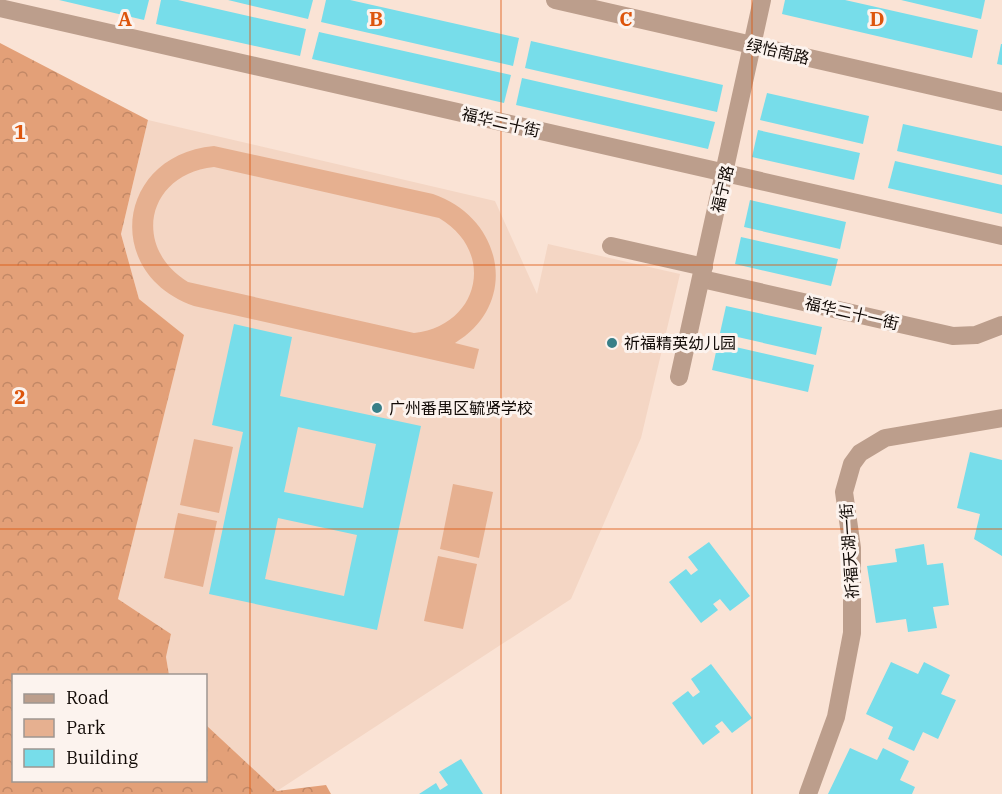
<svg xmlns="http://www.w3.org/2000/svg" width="1002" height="794" viewBox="0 0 1002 794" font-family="'IBM Plex Serif','Noto Sans SC',serif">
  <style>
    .built { fill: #f4d6c4 }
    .forest { fill: url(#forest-crowns) }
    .green { fill: #e6b090; fill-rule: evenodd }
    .building { fill: #77ddea; fill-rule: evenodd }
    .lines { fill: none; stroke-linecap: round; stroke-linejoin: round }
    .minor { stroke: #bc9e8c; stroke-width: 18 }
    .grid { fill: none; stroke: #dd550c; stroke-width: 1.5; stroke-opacity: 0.55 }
    .poi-dot { fill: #387f88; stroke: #fcf3ee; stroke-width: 2 }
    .labels { text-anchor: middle; stroke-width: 6; stroke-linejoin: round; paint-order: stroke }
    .street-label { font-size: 16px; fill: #110a06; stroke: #fcf3ee }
    .poi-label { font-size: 16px; fill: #110a06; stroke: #fcf3ee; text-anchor: start }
    .grid-label { font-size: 20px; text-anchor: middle; font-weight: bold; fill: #dd550c; stroke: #fcf3ee; stroke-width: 6; stroke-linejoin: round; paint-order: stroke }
  </style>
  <defs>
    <pattern id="forest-crowns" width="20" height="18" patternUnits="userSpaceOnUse" patternTransform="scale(1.5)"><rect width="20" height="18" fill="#e3a078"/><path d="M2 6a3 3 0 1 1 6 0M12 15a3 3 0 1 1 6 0" fill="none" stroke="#c28866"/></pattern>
  </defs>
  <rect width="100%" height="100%" fill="#fae3d5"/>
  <path class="built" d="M 148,120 L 495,201 L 537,294 L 548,244 L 680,274 L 641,438 L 571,599 L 277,791 L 206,725 L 206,676 L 169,675 L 166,657 L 171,634 L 118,599 L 184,335 L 139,299 L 121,234 Z"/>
  <path class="forest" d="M 0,43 L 148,120 L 121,234 L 139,299 L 184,335 L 118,599 L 171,634 L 166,657 L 169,675 L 14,676 L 14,780 L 206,780 L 206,725 L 277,791 L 326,785 L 331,794 L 0,794 Z"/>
  <g class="green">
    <path d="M 214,146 L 433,194 C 502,217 521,303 455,343 L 479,349 L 474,369 L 194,306 C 102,274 116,155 214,146 ZM 214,167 L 439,218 C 497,252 479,326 414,333 L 188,282 C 131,247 147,174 214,167 Z"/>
    <path d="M 194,439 L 233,447 L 219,513 L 180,505 Z"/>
    <path d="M 453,484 L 493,492 L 479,558 L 440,549 Z"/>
    <path d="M 178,513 L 217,521 L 203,587 L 164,578 Z"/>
    <path d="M 438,556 L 477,564 L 463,629 L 424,621 Z"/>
  </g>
  <g class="building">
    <path d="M 59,0 L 149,0 L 144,20 Z"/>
    <path d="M 161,0 L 178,0 L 306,29 L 300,56 L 156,24 Z"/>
    <path d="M 228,0 L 313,0 L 308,19 Z"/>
    <path d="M 326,0 L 350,0 L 519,38 L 513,66 L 321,22 Z"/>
    <path d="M 785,0 L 845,0 L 978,30 L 972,58 L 782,14 Z"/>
    <path d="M 901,0 L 985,0 L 981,19 Z"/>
    <path d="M 319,32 L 511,75 L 504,103 L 312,59 Z"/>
    <path d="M 531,41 L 723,85 L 717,112 L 525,68 Z"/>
    <path d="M 1001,44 L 1002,44 L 1002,65 L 997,64 Z"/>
    <path d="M 522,78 L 715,122 L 708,149 L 516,105 Z"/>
    <path d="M 767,93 L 869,116 L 863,144 L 760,120 Z"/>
    <path d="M 903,124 L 1002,146 L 1002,175 L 897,151 Z"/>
    <path d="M 758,130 L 860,153 L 854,180 L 752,157 Z"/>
    <path d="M 895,161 L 1002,185 L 1002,214 L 888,188 Z"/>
    <path d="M 750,200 L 846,222 L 840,249 L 744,227 Z"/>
    <path d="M 741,237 L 838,259 L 831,286 L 735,264 Z"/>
    <path d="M 726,306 L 822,327 L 816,355 L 720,333 Z"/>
    <path d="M 234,324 L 292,337 L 280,396 L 421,426 L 377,630 L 209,594 L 243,432 L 212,425 ZM 298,427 L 376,444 L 363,508 L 284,492 ZM 278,518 L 357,535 L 344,596 L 265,579 Z"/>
    <path d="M 718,343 L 814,365 L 808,392 L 712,370 Z"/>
    <path d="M 970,452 L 1002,460 L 1002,556 L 974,539 L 980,514 L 957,508 Z"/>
    <path d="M 709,542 L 750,596 L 730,611 L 720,599 L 713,604 L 718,610 L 701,623 L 669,582 L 686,569 L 691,575 L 698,570 L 688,557 Z"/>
    <path d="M 924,544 L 927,565 L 943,563 L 949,605 L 933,607 L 937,628 L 908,632 L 906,619 L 876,623 L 867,566 L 897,562 L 895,549 Z"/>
    <path d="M 891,662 L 918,674 L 924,662 L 950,675 L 941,694 L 956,700 L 938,739 L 923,732 L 914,751 L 888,739 L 893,727 L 866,714 Z"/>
    <path d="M 711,664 L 752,718 L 732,733 L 722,721 L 715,726 L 720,732 L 703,745 L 672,703 L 688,691 L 693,697 L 700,692 L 691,679 Z"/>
    <path d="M 850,748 L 877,760 L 883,748 L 909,761 L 900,780 L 915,787 L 912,794 L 828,794 Z"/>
    <path d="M 461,759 L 483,794 L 419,794 L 436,783 L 440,790 L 448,785 L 439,772 Z"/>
  </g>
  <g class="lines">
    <g class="minor">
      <path d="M 555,0 L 1002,102"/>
      <path d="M 0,8 L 1002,236"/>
      <path d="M 611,246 L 704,267"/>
      <path d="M 702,279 L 953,336 L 976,335 L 1002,325"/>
      <path d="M 679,377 L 762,0"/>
      <path d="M 808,794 L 836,717 L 852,633 L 852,548 L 844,492 L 852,464 L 860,453 L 885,438 L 1002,418"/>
    </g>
  </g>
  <path class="grid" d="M 250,0 L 250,794M 501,0 L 501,794M 752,0 L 752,794M 0,265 L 1002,265M 0,529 L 1002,529"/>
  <g class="poi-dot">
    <circle cx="612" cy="343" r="6"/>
    <circle cx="377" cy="408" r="6"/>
  </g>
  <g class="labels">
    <g class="street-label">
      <text transform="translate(778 51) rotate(13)" y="6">绿怡南路</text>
      <text transform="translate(501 122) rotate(13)" y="6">福华二十街</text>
      <text transform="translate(722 189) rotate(-77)" y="6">福宁路</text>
      <text transform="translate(852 313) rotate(13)" y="6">福华二十一街</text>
      <text transform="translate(849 551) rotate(-94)" y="6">祈福天湖一街</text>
    </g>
    <g class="poi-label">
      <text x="624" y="349">祈福精英幼儿园</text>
      <text x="389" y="414">广州番禺区毓贤学校</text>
    </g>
  </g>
  <g class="grid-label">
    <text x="125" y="26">A</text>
    <text x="376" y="26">B</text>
    <text x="626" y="26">C</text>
    <text x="877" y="26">D</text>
    <text x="20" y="139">1</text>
    <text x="20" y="404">2</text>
  </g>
  <rect x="12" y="674" width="195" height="108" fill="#fcf3ee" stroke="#9e9691" stroke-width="1.5"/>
  <rect x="24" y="694" width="30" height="9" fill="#bc9e8c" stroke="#9e9691" stroke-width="1.5"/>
  <text x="66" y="704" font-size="18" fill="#110a06">Road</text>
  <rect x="24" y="719" width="30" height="18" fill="#e6b090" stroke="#9e9691" stroke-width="1.5"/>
  <text x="66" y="734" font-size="18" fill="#110a06">Park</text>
  <rect x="24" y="749" width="30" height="18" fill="#77ddea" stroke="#9e9691" stroke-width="1.5"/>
  <text x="66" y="764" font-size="18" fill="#110a06">Building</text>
</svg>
